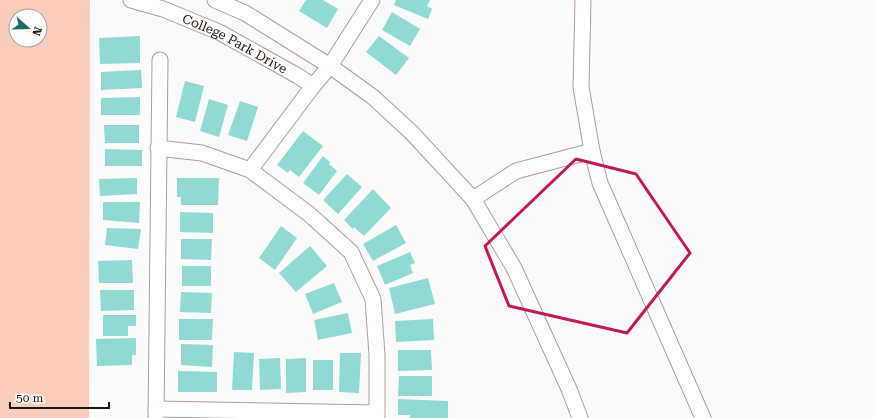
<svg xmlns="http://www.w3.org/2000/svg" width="876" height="418" viewBox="0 0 876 418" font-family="'Roboto Serif',serif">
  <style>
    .green { fill: #fccdbd; fill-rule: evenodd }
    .building { fill: #90d9d4 }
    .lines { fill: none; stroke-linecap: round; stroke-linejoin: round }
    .minor-casing { stroke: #b29a93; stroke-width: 17 }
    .minor { stroke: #fff; stroke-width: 15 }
    .marked { fill: none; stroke: #c2185b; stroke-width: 3; stroke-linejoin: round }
    .labels { text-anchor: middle; stroke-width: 4; stroke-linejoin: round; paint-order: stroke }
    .street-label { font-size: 13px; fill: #1e1512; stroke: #fff }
  </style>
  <rect width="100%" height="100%" fill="#fbfbfb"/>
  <path class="green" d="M 0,0 L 90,0 L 89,418 L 0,418 ZM 16,16 L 40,16 L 40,40 L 16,40 Z"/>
  <g class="building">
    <path d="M 306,0 L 323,0 L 338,9 L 327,28 L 299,11 Z"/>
    <path d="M 396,0 L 430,0 L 427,6 L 432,9 L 428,19 L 394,5 Z"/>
    <path d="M 392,12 L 420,29 L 410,46 L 382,30 Z"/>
    <path d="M 140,36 L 140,63 L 100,64 L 99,38 Z"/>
    <path d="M 379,36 L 409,58 L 396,75 L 366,52 Z"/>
    <path d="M 141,70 L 142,88 L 101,90 L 101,72 Z"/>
    <path d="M 185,81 L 204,86 L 195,122 L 176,117 Z"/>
    <path d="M 140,97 L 140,115 L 101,115 L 101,98 Z"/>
    <path d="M 209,99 L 228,105 L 219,137 L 200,131 Z"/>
    <path d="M 240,101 L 258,107 L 247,141 L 228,135 Z"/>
    <path d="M 104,125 L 139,125 L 139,143 L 105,143 Z"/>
    <path d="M 303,131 L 323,146 L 299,177 L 290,170 L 288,173 L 277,165 Z"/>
    <path d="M 105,149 L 142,150 L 142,166 L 105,166 Z"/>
    <path d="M 323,156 L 330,162 L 329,164 L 337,171 L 319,195 L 303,183 Z"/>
    <path d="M 347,174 L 362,187 L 338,214 L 323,200 Z"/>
    <path d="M 137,178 L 137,194 L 100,196 L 99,179 Z"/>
    <path d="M 177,178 L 219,178 L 218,205 L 181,205 L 181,197 L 177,197 Z"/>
    <path d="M 373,189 L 391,208 L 364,236 L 354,227 L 353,229 L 344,220 Z"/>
    <path d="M 103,202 L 140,202 L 139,223 L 103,220 Z"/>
    <path d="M 180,212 L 213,213 L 213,233 L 180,232 Z"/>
    <path d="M 396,225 L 406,243 L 373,261 L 363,244 Z"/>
    <path d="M 281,226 L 297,238 L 275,270 L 259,258 Z"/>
    <path d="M 107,228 L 141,229 L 138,249 L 105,245 Z"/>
    <path d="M 181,239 L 212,239 L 211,260 L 181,259 Z"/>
    <path d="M 310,246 L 327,266 L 296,292 L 279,273 Z"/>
    <path d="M 410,252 L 415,263 L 410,265 L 413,273 L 385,285 L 377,266 Z"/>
    <path d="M 132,260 L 133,283 L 99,283 L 98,261 Z"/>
    <rect x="182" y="266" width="29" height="20"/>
    <path d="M 428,278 L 435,304 L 395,314 L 389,288 Z"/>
    <path d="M 334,283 L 342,302 L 313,314 L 305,294 Z"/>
    <path d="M 100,290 L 134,290 L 134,310 L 101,311 Z"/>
    <path d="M 181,292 L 212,293 L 211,313 L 180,312 Z"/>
    <path d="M 348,313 L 352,333 L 318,340 L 314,320 Z"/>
    <path d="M 103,315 L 136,315 L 136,326 L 128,326 L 128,336 L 103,336 Z"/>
    <path d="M 179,319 L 213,319 L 212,340 L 179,340 Z"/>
    <path d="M 433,319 L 434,340 L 396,342 L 395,321 Z"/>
    <path d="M 136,338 L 136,355 L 132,355 L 132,365 L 97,366 L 96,339 Z"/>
    <path d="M 181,344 L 213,345 L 212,367 L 181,365 Z"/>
    <path d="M 398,350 L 431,350 L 432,370 L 398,371 Z"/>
    <path d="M 234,352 L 254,353 L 252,390 L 232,390 Z"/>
    <path d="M 340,353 L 361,353 L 359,393 L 339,392 Z"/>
    <path d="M 280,358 L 281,389 L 260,390 L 259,359 Z"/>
    <path d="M 306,358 L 306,392 L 286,393 L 286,359 Z"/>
    <rect x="313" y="360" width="20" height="30"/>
    <path d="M 178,371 L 217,372 L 217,392 L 178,392 Z"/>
    <path d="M 399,376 L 432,376 L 432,396 L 398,396 Z"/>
    <path d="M 398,399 L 448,401 L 448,418 L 410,418 L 410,415 L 398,415 Z"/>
  </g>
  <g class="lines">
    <defs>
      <g id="minor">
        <path id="s1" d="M 131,0 L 163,9 L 219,32 L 298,76 L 313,86"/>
        <path d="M 215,0 L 245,13 L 330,66 L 373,97 L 412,133 L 473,199 L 514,268 L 569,389 L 580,418"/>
        <path d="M 583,0 L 581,87 L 592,151 L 600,183 L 703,418"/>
        <path d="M 158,148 L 202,153 L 250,170 L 309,214 L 351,252 L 373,299 L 377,355 L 377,418"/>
        <path d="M 250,170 L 313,86 L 330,66 L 372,0"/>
        <path d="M 473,199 L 516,171 L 592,151"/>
        <path d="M 156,409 L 376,413"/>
        <path d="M 156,418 L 160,60"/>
      </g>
    </defs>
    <use href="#minor" class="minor-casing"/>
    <use href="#minor" class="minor"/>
  </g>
  <path class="marked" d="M 576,159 L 636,174 L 690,253 L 627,333 L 509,306 L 485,246 Z"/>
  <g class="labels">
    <g class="street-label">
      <text dy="5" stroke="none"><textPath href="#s1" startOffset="113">College Park Drive</textPath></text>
    </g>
  </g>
  <g transform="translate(28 28) rotate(110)"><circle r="19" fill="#ffffff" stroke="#a5a1a0"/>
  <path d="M0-3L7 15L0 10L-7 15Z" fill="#1d6965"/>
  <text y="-6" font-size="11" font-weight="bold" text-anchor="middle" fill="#1e1512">N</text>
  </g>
  <path d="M10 402v6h99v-6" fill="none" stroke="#1e1512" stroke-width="2"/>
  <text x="16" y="402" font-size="12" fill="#1e1512" stroke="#ffffff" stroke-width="3" paint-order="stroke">50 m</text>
</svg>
